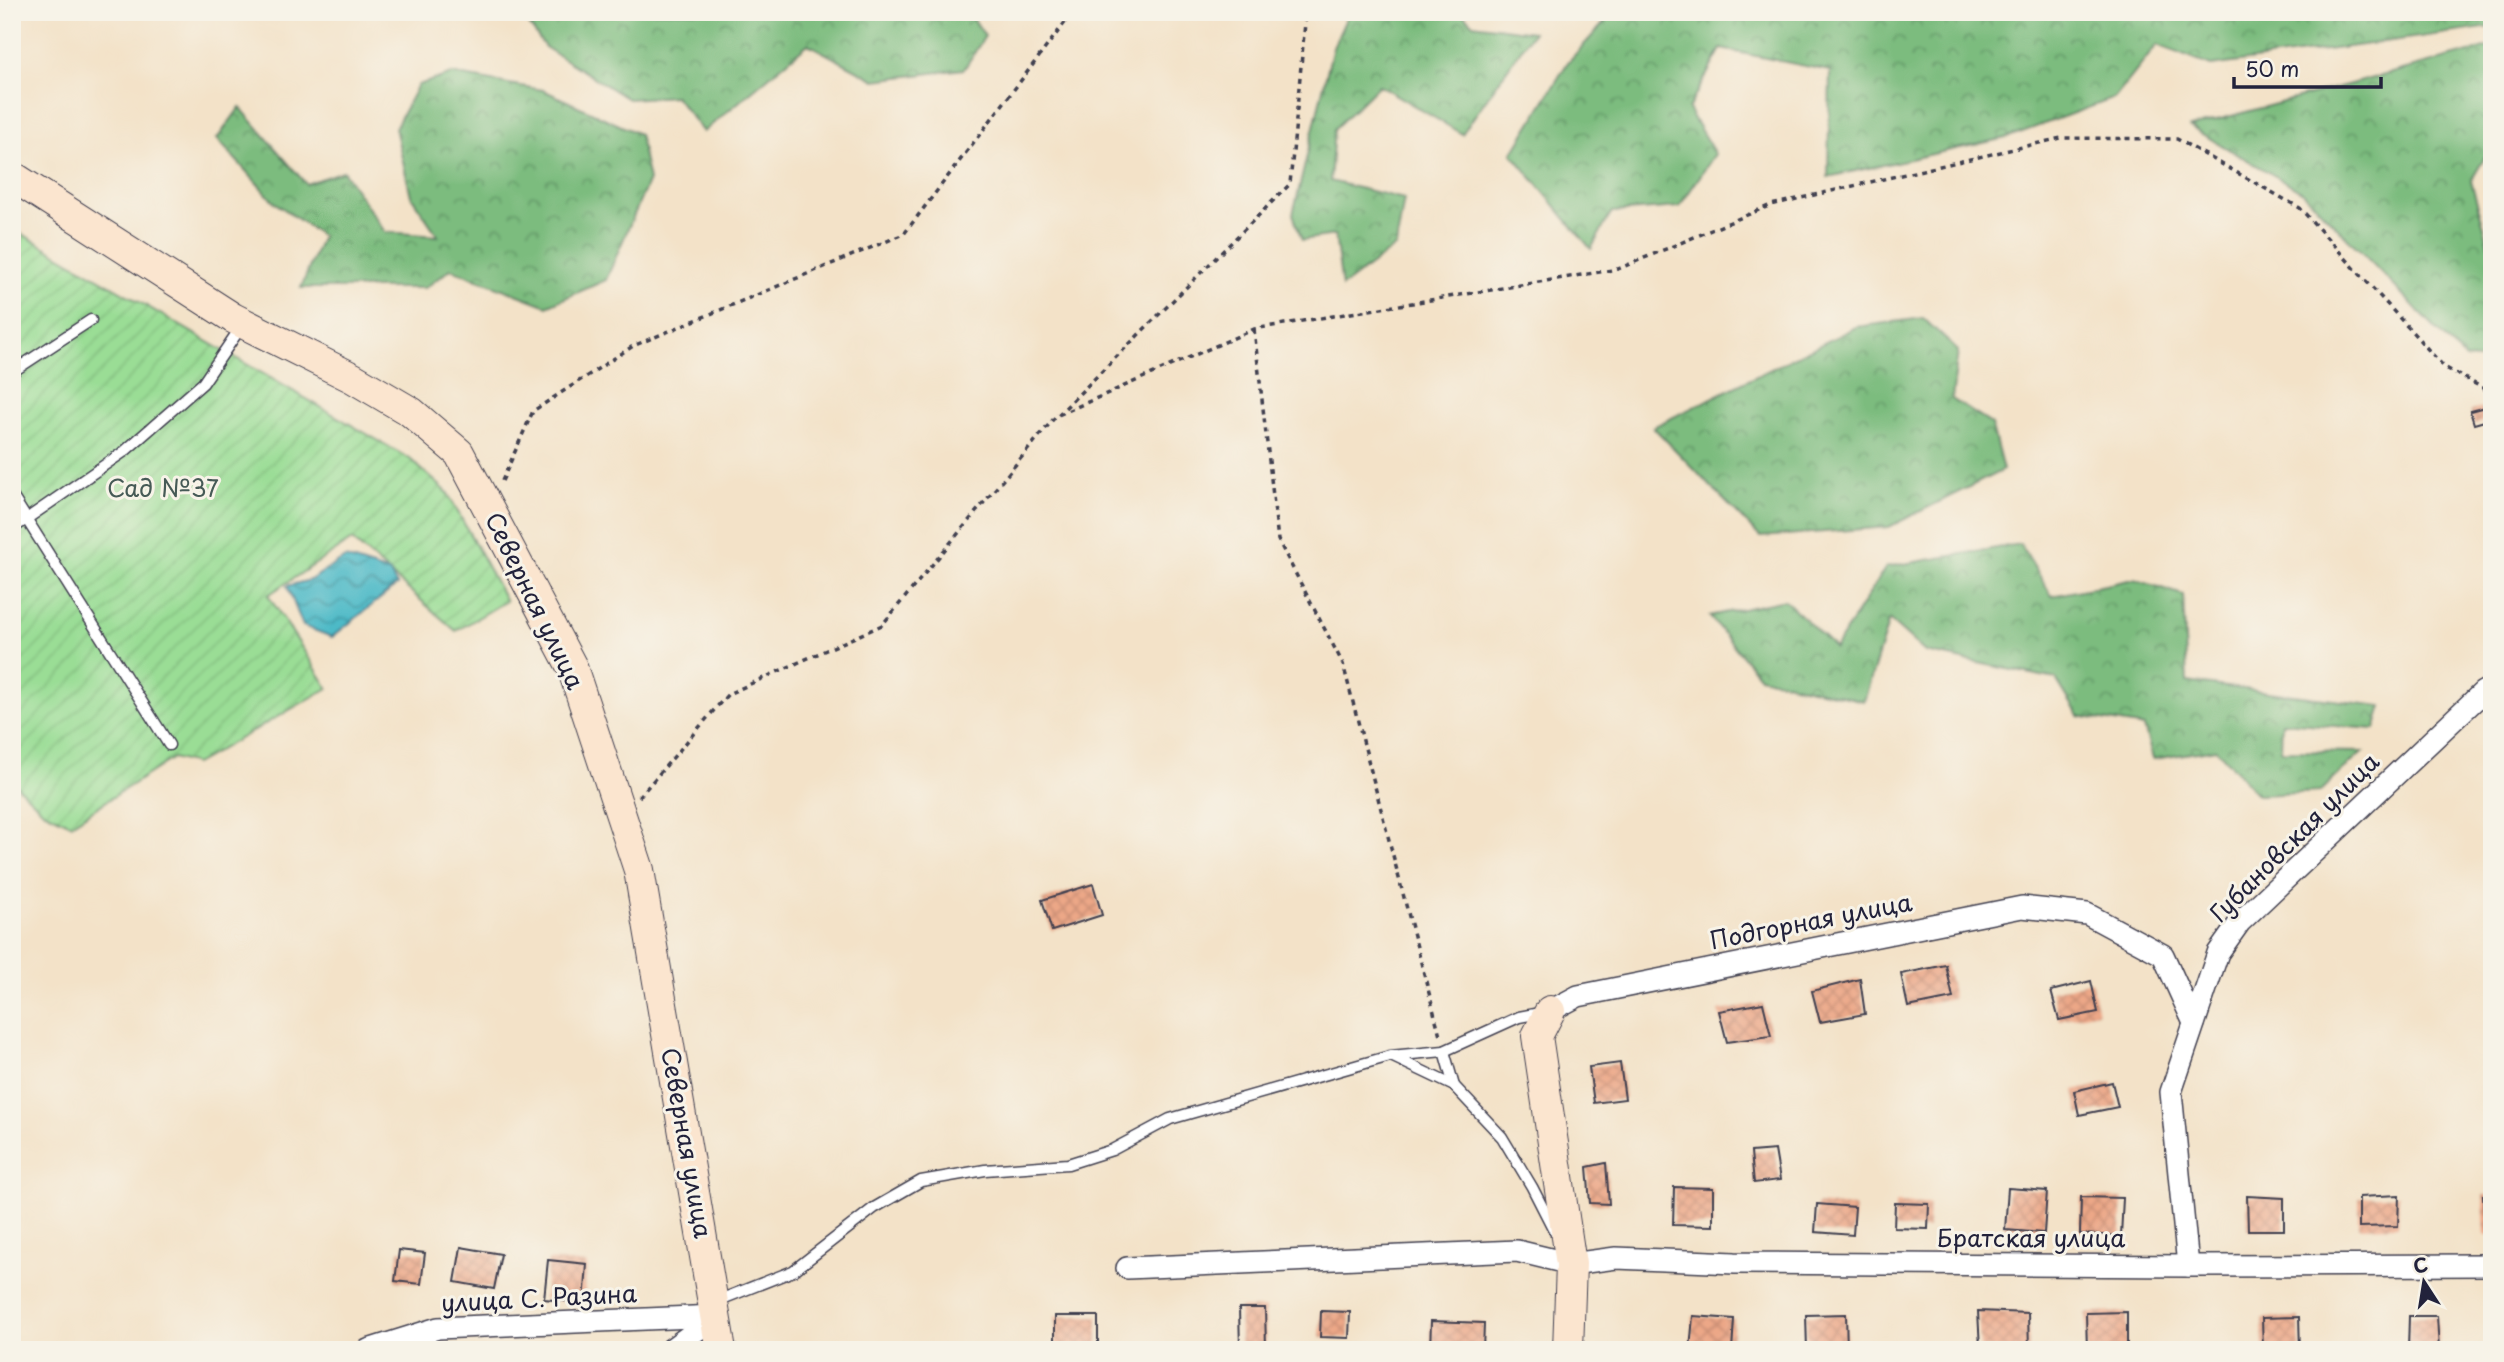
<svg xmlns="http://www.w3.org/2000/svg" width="2504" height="1362" viewBox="0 0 2504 1362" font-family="'Playpen Sans',sans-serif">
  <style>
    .forest { fill: url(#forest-crowns); stroke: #4e6f5c; stroke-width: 2 }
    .garden { fill: url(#garden-furrows); stroke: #5e8068; stroke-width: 2 }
    .water { fill: url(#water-waves); stroke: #386e81; stroke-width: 2 }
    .building { fill: url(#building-cross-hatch) }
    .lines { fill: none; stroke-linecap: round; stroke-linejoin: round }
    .lane-casing { stroke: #413f50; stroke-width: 13 }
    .street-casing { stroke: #413f50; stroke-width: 24 }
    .secondary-casing { stroke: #413f50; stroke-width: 32 }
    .path { stroke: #413f50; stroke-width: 3.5; stroke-dasharray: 5 5; stroke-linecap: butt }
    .lane { stroke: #fff; stroke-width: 10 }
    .street { stroke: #fff; stroke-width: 21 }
    .secondary { stroke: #fbe5cf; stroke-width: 30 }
    .labels { text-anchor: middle; stroke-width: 6; stroke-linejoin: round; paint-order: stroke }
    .park-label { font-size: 24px; fill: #465a56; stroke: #f7f3e8 }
    .street-label { font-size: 24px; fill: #22223b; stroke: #f7f3e8 }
  </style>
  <defs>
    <pattern id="forest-crowns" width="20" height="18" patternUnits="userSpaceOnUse" patternTransform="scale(1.75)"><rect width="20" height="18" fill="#7bbc7e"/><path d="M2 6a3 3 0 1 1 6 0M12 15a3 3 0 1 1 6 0" fill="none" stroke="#649868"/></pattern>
    <pattern id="garden-furrows" width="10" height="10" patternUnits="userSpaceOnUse" patternTransform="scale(1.75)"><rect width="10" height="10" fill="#9add95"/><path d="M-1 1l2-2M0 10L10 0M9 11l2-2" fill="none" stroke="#84bd81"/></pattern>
    <pattern id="water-waves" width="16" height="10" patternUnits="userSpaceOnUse" patternTransform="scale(1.75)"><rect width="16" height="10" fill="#4dbac7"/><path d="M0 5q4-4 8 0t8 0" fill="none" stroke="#4097a3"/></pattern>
    <pattern id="building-cross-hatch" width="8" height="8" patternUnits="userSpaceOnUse" patternTransform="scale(1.75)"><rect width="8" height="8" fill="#eca787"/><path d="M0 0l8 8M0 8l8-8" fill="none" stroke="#ca8f75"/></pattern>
  </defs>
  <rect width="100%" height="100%" fill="#f7f3e8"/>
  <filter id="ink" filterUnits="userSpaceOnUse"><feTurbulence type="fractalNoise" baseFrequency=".0143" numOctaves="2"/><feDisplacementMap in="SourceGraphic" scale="14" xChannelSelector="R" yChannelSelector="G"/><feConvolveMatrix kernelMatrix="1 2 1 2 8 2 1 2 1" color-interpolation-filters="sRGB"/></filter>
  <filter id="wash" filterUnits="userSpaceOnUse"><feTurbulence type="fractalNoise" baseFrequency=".00686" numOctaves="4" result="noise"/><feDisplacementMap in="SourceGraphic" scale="28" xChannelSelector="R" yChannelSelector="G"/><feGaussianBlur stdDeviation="1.57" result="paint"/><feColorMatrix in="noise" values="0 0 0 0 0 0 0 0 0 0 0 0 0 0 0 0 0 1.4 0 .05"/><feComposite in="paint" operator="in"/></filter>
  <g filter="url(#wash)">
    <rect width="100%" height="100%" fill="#f3e2c8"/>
    <g class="forest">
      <path d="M 520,12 L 969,12 L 985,36 L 964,69 L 875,80 L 808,44 L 703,132 L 675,96 L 628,99 L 545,47 Z"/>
      <path d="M 1349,12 L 1461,12 L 1473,24 L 1533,32 L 1462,134 L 1379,85 L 1334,129 L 1330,181 L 1404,199 L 1396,246 L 1342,287 L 1335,235 L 1302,240 L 1293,214 L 1333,47 Z"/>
      <path d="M 1603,12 L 2492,12 L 2492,27 L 2211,66 L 2157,45 L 2115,98 L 2006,138 L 1828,177 L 1830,71 L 1721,49 L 1688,109 L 1715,154 L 1679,207 L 1612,212 L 1591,249 L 1512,154 L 1568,62 L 1605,22 Z"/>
      <path d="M 2492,46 L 2492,145 L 2471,181 L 2489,245 L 2492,248 L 2492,361 L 2465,359 L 2303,192 L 2190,127 Z"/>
      <path d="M 452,74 L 543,90 L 639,134 L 649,180 L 606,280 L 547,306 L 451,269 L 425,288 L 301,288 L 322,236 L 274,202 L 217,139 L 240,107 L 306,184 L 343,171 L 385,232 L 438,236 L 411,196 L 395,128 L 418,85 Z"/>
      <path d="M 1923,318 L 1958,351 L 1952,399 L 1991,424 L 2003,470 L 1889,527 L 1760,537 L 1653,427 L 1856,327 Z"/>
      <path d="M 2020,544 L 2052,596 L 2134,579 L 2183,595 L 2187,682 L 2382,706 L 2375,729 L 2282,722 L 2281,751 L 2363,752 L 2320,792 L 2258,795 L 2216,749 L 2153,759 L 2144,727 L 2079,716 L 2056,679 L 1925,652 L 1889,620 L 1864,701 L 1760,677 L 1709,616 L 1785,600 L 1835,648 L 1886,567 Z"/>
    </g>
    <path class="garden" d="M 12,231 L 24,235 L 410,459 L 447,492 L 506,601 L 456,631 L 352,540 L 268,595 L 328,688 L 195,764 L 173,758 L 71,824 L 43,811 L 12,781 Z"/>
    <path class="water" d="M 345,558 L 389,572 L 397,585 L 332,637 L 303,626 L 287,586 L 310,580 Z"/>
    <g id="blocks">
      <g class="building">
        <path d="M 2485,407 L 2488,420 L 2474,424 L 2470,411 Z"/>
        <path d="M 1093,884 L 1102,915 L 1052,931 L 1042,900 Z"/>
        <path d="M 1946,965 L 1953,998 L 1908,1007 L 1901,974 Z"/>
        <path d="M 1860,979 L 1865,1014 L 1820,1022 L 1812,991 Z"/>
        <path d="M 2091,981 L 2098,1012 L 2059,1020 L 2051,991 Z"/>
        <path d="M 1763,1003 L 1771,1036 L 1727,1042 L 1719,1011 Z"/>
        <path d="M 1620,1063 L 1625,1099 L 1594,1103 L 1589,1067 Z"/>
        <path d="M 2112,1082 L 2118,1107 L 2079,1115 L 2074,1091 Z"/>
        <path d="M 1775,1150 L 1780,1180 L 1754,1183 L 1751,1152 Z"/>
        <path d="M 1606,1163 L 1609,1204 L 1590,1203 L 1587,1167 Z"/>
        <path d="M 1674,1187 L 1713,1188 L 1713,1226 L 1673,1225 Z"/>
        <path d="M 2008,1188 L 2047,1191 L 2044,1233 L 2005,1230 Z"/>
        <path d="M 2399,1195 L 2398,1226 L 2359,1227 L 2359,1197 Z"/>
        <path d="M 2483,1195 L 2492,1195 L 2492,1235 L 2485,1236 Z"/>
        <path d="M 2247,1196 L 2284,1198 L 2284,1230 L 2248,1230 Z"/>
        <path d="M 2081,1197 L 2123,1198 L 2121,1236 L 2080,1234 Z"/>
        <path d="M 1895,1203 L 1929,1204 L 1928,1229 L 1894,1228 Z"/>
        <path d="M 1817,1204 L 1855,1207 L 1853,1235 L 1815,1232 Z"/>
        <path d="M 461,1247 L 501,1254 L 494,1289 L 455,1282 Z"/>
        <path d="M 399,1250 L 425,1253 L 421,1284 L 395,1281 Z"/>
        <path d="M 548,1260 L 587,1264 L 584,1303 L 544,1299 Z"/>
        <path d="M 1239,1308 L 1265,1308 L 1266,1348 L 1240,1349 Z"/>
        <path d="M 1321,1311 L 1350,1312 L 1349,1338 L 1320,1337 Z"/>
        <path d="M 1978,1311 L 2028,1313 L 2029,1350 L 1980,1348 Z"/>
        <path d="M 2127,1312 L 2127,1350 L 2087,1350 L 2086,1313 Z"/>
        <path d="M 1846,1314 L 1847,1350 L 1807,1350 L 1806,1315 Z"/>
        <path d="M 1055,1316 L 1098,1316 L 1098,1345 L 1055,1346 Z"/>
        <path d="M 1693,1316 L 1734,1319 L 1732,1350 L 1690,1350 Z"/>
        <path d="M 2409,1316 L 2437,1316 L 2439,1350 L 2408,1350 Z"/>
        <path d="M 2299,1317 L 2300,1350 L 2263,1350 L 2262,1318 Z"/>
        <path d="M 1431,1321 L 1484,1323 L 1483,1350 L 1430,1350 Z"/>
      </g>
    </g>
  </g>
  <g filter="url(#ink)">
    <use href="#blocks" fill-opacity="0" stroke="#413f50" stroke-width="2"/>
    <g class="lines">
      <defs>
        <g id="lane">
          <path d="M 12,372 L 91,320"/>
          <path d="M 12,496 L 169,745"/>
          <path d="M 12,529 L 125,451 L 203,383 L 243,324"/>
          <path d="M 1444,1051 L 1454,1086"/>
          <path d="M 1393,1057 L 1454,1086 L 1502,1137 L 1532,1187 L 1555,1232"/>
          <path d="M 717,1301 L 793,1271 L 874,1208 L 921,1181 L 985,1170 L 1068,1164 L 1112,1150 L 1170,1119 L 1390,1056 L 1444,1051 L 1519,1017 L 1545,1012"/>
        </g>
        <g id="street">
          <path d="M 1550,1011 L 1578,996 L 2022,907 L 2087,914 L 2163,955 L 2194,1023"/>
          <path d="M 2188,1266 L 2171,1092 L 2218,953 L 2240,922 L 2483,692 L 2492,687"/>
          <path d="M 1127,1268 L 1517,1251 L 1571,1264 L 1616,1258 L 1735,1263 L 2188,1266 L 2492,1265"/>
          <path d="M 368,1350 L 438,1328 L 716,1316"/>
          <path d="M 670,1350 L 716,1316"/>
        </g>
        <g id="secondary">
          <path d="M 12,176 L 233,318 L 353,378 L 411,412 L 459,453 L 572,667 L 639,870 L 721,1350"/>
          <path d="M 1550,1011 L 1537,1036 L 1571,1264 L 1568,1350"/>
        </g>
      </defs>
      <use href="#lane" class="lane-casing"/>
      <use href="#street" class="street-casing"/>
      <use href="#secondary" class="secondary-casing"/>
      <g class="path">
        <path d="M 1254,329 L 1278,540 L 1343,664 L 1441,1039"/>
        <path d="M 1058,415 L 1290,184 L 1306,12"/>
        <path d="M 502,481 L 533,411 L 633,346 L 904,234 L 1073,12"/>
        <path d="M 639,797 L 728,694 L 882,625 L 1056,416 L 1254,329 L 1618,269 L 1771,205 L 2061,138 L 2177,139 L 2300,208 L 2444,367 L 2492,393"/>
      </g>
      <use href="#lane" class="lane"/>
      <use href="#street" class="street"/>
      <use href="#secondary" class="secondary"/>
    </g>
  </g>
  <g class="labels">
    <g class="park-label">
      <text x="163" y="497">Сад №37</text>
    </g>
    <g class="street-label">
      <text transform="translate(534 601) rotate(64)" y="8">Северная улица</text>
      <text transform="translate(2295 838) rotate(-45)" y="8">Губановская улица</text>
      <text transform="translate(1811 922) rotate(-11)" y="8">Подгорная улица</text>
      <text transform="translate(686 1143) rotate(80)" y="8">Северная улица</text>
      <text x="2031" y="1247">Братская улица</text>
      <text transform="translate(539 1299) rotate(-3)" y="8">улица С. Разина</text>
    </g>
  </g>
  <rect width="2504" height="1362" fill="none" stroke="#f7f3e8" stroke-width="42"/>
  <g transform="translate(2424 1282) rotate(348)" stroke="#f7f3e8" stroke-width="5" paint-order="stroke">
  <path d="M0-5L12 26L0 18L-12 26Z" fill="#22223b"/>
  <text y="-10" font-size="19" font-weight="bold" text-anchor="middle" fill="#22223b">С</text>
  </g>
  <path d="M2234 77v10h147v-10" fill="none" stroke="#22223b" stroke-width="3.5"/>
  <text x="2245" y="77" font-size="21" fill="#22223b" stroke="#f7f3e8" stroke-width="5" paint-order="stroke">50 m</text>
</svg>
